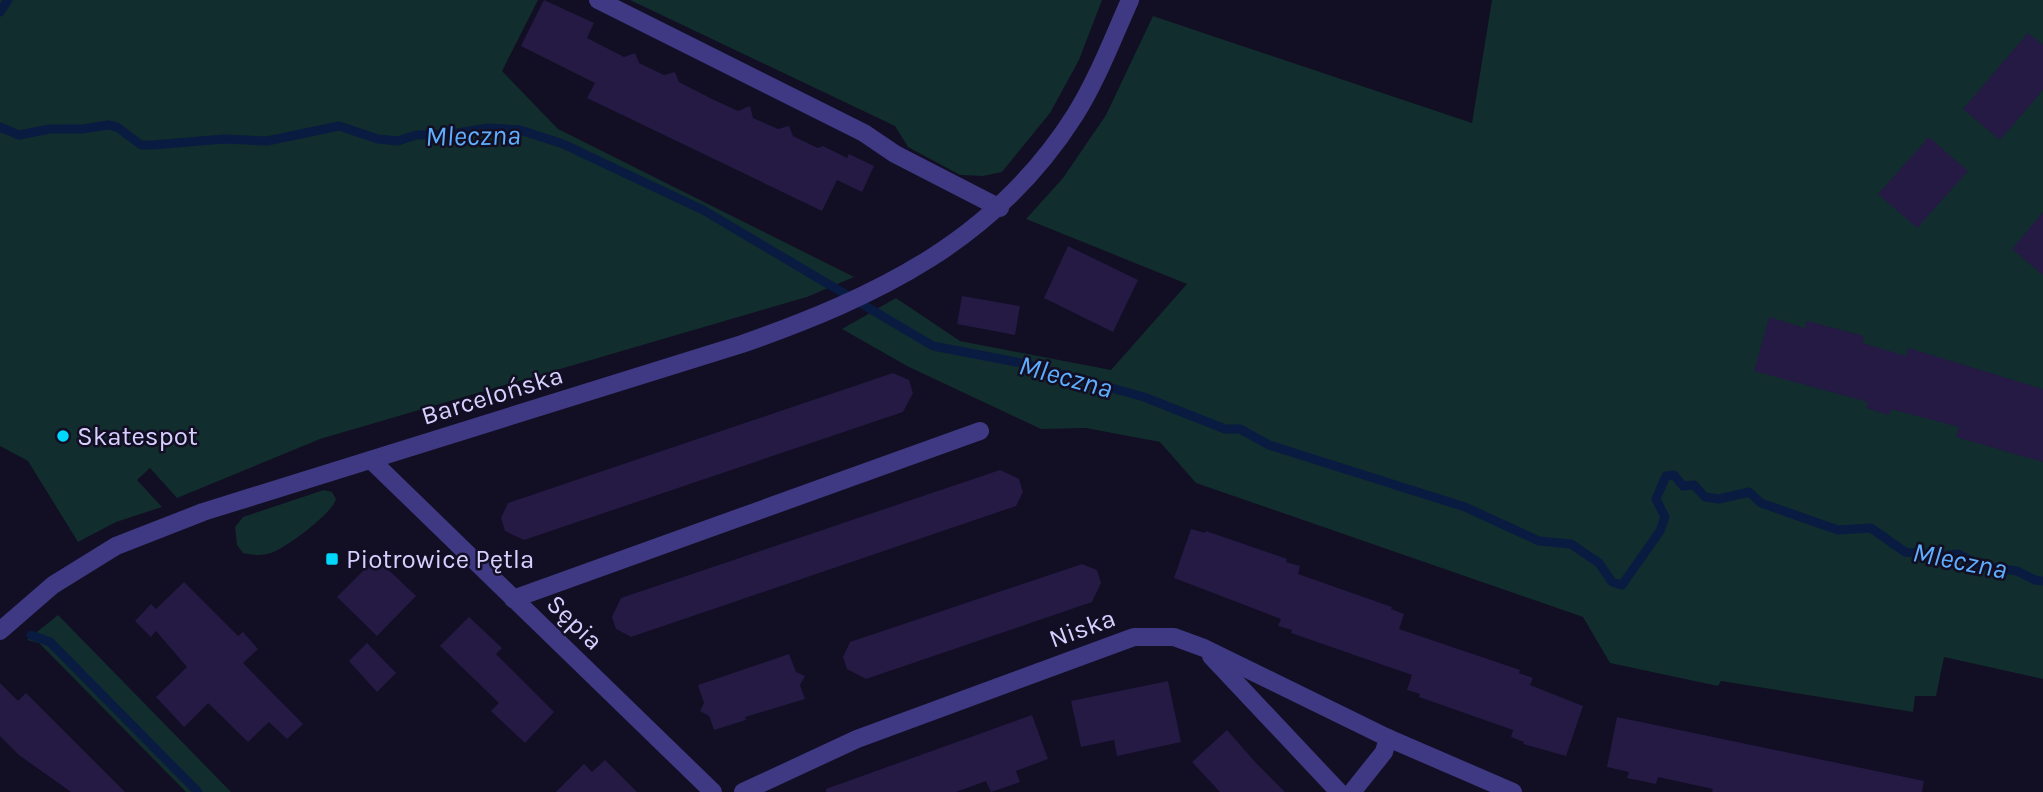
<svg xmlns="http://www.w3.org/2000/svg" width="2043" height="792" viewBox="0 0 2043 792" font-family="Karla,sans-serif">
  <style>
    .green { fill: #112d2d }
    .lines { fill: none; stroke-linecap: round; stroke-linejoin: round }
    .stream { stroke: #0a1b41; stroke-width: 9 }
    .building { fill: #241a44 }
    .minor { stroke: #3e3982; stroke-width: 18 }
    .poi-dot { fill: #00d8fb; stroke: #120e23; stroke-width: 2.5 }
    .labels { text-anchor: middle; stroke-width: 5; stroke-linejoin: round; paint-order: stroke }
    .street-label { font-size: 26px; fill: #d7d0ff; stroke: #120e23 }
    .poi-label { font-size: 26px; fill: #d7d0ff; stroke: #120e23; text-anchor: start }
    .water-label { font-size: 28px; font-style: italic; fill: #5eaeff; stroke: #120e23 }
  </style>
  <rect width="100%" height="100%" fill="#120e23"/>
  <g class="green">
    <path d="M 0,0 L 538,0 L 502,71 L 558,129 L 854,277 L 807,297 L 320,439 L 177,498 L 150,468 L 137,480 L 162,507 L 116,522 L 78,542 L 28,461 L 0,446 Z"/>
    <path d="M 630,0 L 1102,0 L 1079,60 L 1050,113 L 1002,172 L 983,176 L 960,175 L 908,147 L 895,126 Z"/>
    <path d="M 1492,0 L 2043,0 L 2043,679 L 1944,657 L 1936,696 L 1915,696 L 1913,712 L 1721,681 L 1718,686 L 1610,663 L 1583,617 L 1196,483 L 1160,442 L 1086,428 L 1041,429 L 907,366 L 842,329 L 896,298 L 960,341 L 1111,370 L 1187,284 L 1026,219 L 1063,178 L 1106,115 L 1153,16 L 1472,123 Z"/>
    <path d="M 324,490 L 332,492 L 336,499 C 333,513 286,548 271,553 C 261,556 253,555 243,553 L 237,545 L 235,527 L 243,517 Z"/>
    <path d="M 58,615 L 231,792 L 186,792 L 39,643 L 27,640 Z"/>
  </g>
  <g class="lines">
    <g class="stream">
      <path d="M 0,12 L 8,0"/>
      <path d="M 0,127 L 19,135 L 50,129 L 82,129 L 108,125 L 117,127 L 141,145 L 153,145 L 224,139 L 267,141 L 339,126 L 378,139 L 398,141 L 416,135 L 451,134 L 488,128 L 520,130 L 563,144 L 703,210 L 933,346 L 1021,363 L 1144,397 L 1225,429 L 1240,429 L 1269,445 L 1465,507 L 1539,541 L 1571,544 L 1599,563 L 1612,582 L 1622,585 L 1660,531 L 1665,517 L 1656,499 L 1666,476 L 1674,475 L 1683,486 L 1694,485 L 1705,497 L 1719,499 L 1749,492 L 1761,503 L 1838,530 L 1871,528 L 1905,552 L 1941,556 L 1958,554 L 1982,566 L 2017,571 L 2035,580 L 2043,581"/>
      <path d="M 31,635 L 50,642 L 198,792"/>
    </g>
  </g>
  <g class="building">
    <path d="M 544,0 L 594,23 L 587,38 L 624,57 L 635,53 L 639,63 L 664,75 L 675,72 L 679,82 L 712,99 L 738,111 L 750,106 L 753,118 L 778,129 L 789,126 L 793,136 L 805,142 L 818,148 L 823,146 L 847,158 L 849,154 L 874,166 L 862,192 L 837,180 L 822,211 L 587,98 L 595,83 L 521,46 Z"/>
    <path d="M 2028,33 L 2043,45 L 2043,90 L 2000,140 L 1963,109 Z"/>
    <path d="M 1929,137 L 1968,171 L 1917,228 L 1878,194 Z"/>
    <path d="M 2043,212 L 2043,275 L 2012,249 Z"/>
    <path d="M 1068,246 L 1138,280 L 1113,332 L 1044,298 Z"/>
    <path d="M 962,296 L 1020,306 L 1015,335 L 957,324 Z"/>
    <path d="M 1769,317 L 1805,328 L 1807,321 L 1864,336 L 1862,343 L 1906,356 L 1908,348 L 2043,389 L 2043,462 L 1956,437 L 1959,427 L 1891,409 L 1889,415 L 1866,408 L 1868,402 L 1754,371 Z"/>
    <path d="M 893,373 L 909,380 L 913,393 L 903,412 L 524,540 L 505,531 L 501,518 L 508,503 Z"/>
    <path d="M 1000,470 L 1019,479 L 1023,492 L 1016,506 L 631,637 L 616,629 L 612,617 L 621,598 Z"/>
    <path d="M 1191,529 L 1205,533 L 1206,531 L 1287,559 L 1286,562 L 1300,566 L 1298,574 L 1392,607 L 1391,609 L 1404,614 L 1399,629 L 1520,670 L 1519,673 L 1533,678 L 1530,685 L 1583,706 L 1566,756 L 1523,744 L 1524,742 L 1511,737 L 1513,730 L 1419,697 L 1420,694 L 1407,690 L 1412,675 L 1291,633 L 1292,630 L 1278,626 L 1281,619 L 1174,578 Z"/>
    <path d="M 376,558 L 416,596 L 377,636 L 337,597 Z"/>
    <path d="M 1082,564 L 1097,570 L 1101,583 L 1092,602 L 866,679 L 847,669 L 843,657 L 850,642 Z"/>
    <path d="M 184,582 L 238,636 L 243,632 L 258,649 L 243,663 L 303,724 L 287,739 L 269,722 L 248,742 L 208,703 L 184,727 L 156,697 L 187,667 L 156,631 L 151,637 L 135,621 L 151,604 L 156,609 Z"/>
    <path d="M 469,617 L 502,648 L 496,654 L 554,712 L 525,743 L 491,711 L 499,703 L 440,646 Z"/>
    <path d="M 367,643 L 396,673 L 377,692 L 349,661 Z"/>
    <path d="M 789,654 L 796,672 L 805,676 L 800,685 L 805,699 L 745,717 L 746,720 L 714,730 L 709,716 L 700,711 L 704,703 L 698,685 Z"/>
    <path d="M 1168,681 L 1181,742 L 1117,756 L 1114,740 L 1081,747 L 1071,701 Z"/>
    <path d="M 0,683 L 18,701 L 26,693 L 125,792 L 71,792 L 19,755 L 0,736 Z"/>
    <path d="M 1032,715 L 1048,759 L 1016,771 L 1020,782 L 991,792 L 986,781 L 956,792 L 826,792 L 826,789 Z"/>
    <path d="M 1617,717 L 1924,781 L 1922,792 L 1712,792 L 1713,789 L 1658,777 L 1656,784 L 1627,778 L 1629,772 L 1607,767 Z"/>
    <path d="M 1227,730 L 1256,763 L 1285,792 L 1220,792 L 1192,762 Z"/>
    <path d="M 605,760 L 637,792 L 556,792 L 584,764 L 592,772 Z"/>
  </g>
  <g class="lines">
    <g class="minor">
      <path d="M 598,0 L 864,133 L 895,154 L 1000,208"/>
      <path d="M 371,460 L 713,792"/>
      <path d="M 513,599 L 980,431"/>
      <path d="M 0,631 L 53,585 L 116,546 L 203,512 L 742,344 C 878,296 995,241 1075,115 C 1097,80 1113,38 1130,0"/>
      <path d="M 1211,656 L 1339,792"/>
      <path d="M 743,792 L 857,739 L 1134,637 L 1174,637 L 1204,648 L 1388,738 L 1513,792"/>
      <path d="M 1352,792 L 1384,752 L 1388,738"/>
    </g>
  </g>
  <g class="poi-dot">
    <circle cx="63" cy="436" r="7"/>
    <rect x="325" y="552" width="14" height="14" rx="3.5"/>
  </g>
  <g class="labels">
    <g class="street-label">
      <text transform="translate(492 395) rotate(-17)" y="9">Barcelońska</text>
      <text transform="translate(575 622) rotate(44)" y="9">Sępia</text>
      <text transform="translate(1082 628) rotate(-20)" y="9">Niska</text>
    </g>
    <g class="poi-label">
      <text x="77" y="445">Skatespot</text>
      <text x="346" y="568">Piotrowice Pętla</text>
    </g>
    <g class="water-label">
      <text transform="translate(473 135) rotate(-1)" y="10">Mleczna</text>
      <text transform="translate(1066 376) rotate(15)" y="10">Mleczna</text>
      <text transform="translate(1960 560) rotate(11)" y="10">Mleczna</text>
    </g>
  </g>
</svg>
